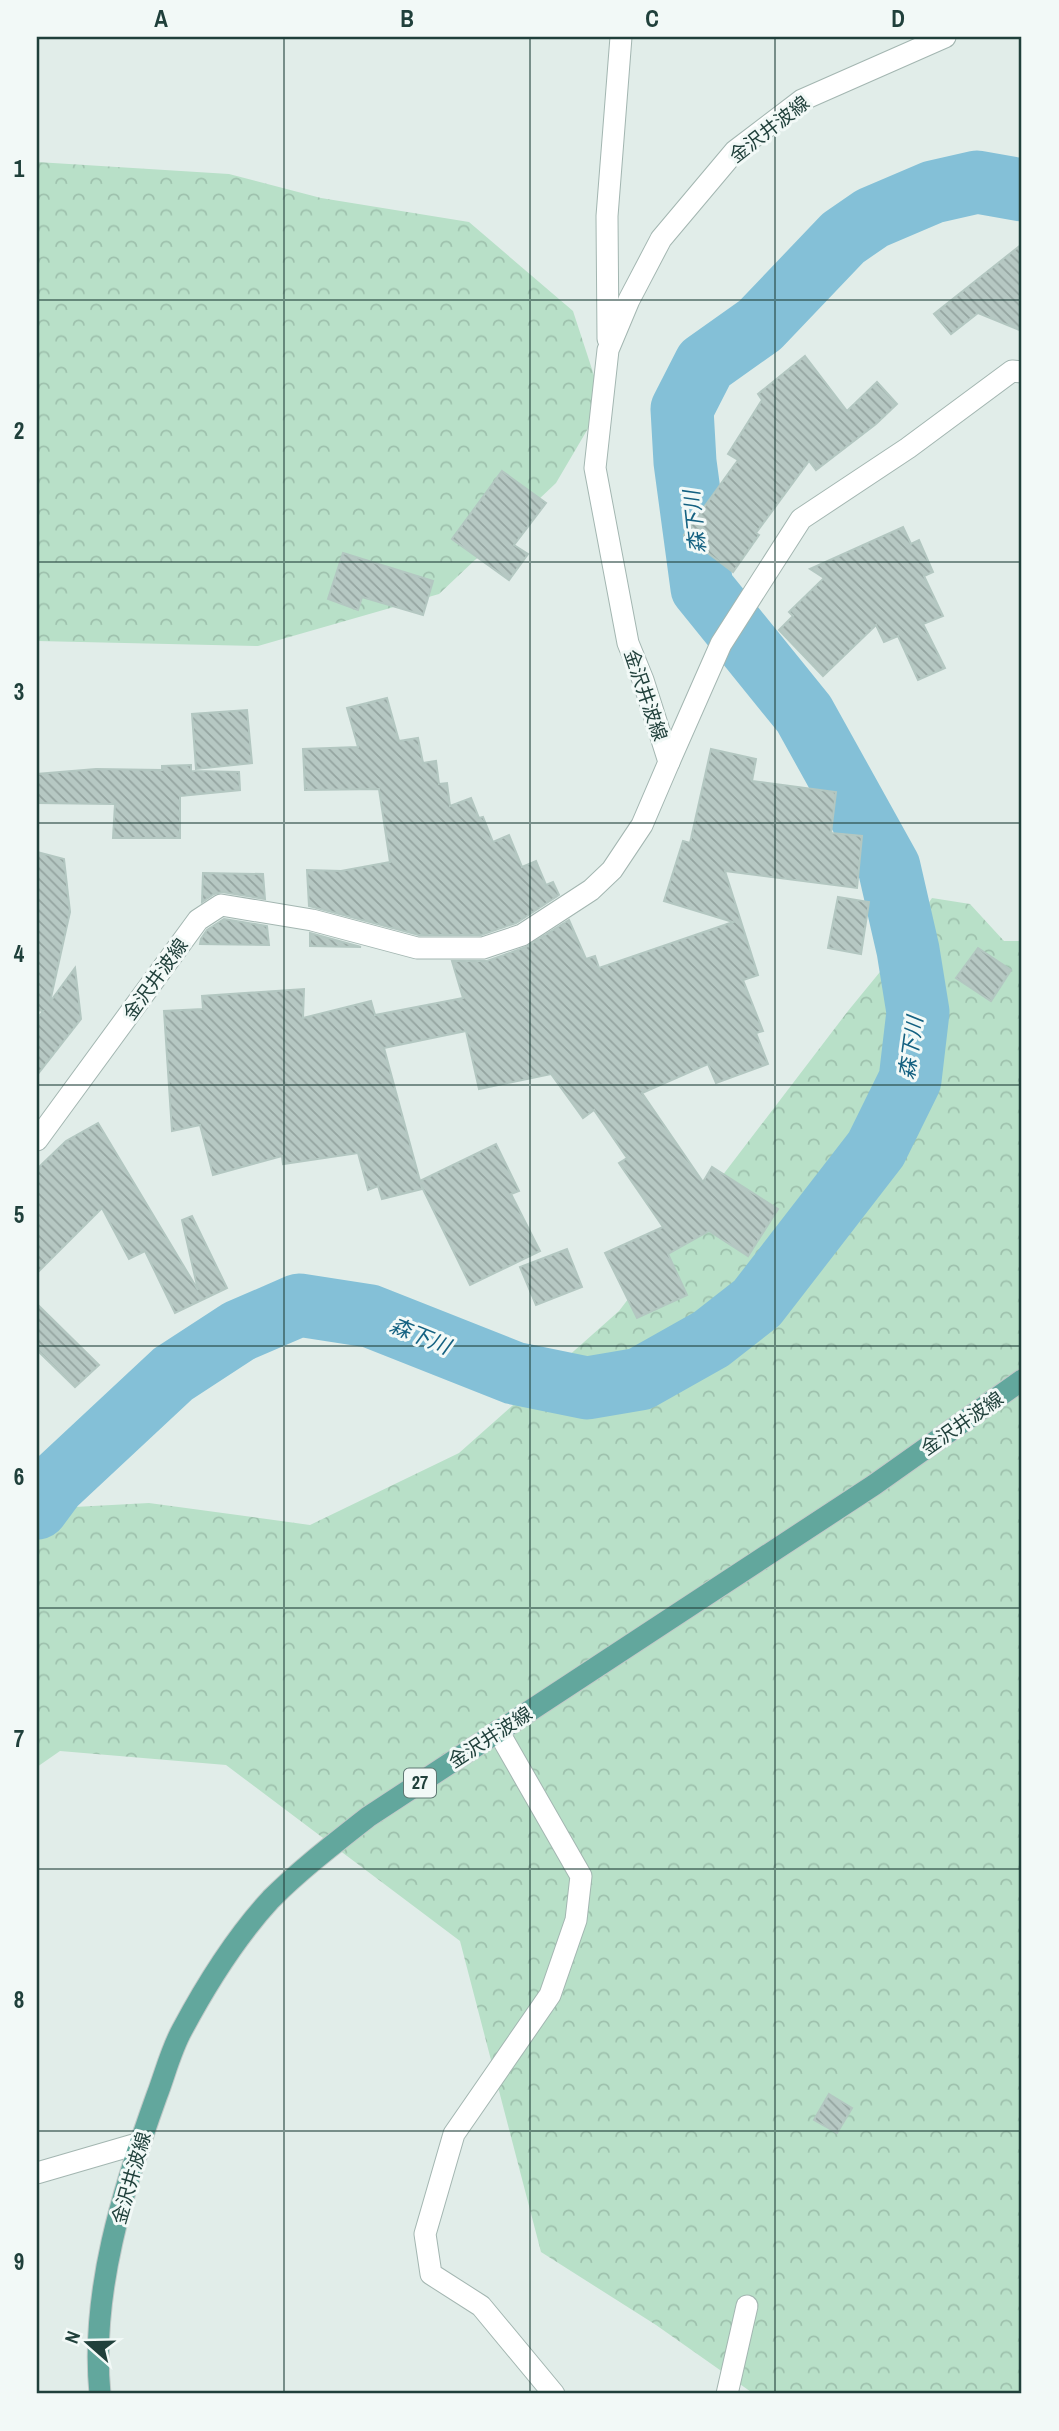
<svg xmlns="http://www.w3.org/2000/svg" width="1059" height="2431" viewBox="0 0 1059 2431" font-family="'Archivo Narrow','Noto Sans JP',sans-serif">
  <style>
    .forest { fill: url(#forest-crowns) }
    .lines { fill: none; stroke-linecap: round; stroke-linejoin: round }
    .river { stroke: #84c0d7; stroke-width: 63 }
    .building { fill: url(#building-back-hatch); stroke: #b3c7c1; stroke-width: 2 }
    .street-casing { stroke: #a3b6b1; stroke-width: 23 }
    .primary-casing { stroke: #c1cac8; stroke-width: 23 }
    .street { stroke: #fff; stroke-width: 21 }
    .primary { stroke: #62a79d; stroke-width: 21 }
    .grid { fill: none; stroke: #20403b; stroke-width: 2; stroke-opacity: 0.55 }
    .labels { text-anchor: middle; stroke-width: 6; stroke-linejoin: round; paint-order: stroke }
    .shield { fill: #f2f9f7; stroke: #5f7873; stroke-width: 2 }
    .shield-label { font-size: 18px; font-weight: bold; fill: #20403b }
    .street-label { font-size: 19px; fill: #20403b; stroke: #f2f9f7 }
    .water-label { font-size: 21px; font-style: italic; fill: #146181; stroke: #f2f9f7 }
    .neatline { fill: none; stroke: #20403b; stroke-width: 2.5 }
    .grid-label { font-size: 23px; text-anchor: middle; font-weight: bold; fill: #20403b }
  </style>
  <defs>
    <pattern id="forest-crowns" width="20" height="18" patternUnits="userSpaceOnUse" patternTransform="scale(1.75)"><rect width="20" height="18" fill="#b8e0c8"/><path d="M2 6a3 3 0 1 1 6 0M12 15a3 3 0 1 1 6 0" fill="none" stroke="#9ec1ad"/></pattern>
    <pattern id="building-back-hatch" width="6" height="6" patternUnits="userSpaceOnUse" patternTransform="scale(1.75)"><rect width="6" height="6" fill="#b6c8c3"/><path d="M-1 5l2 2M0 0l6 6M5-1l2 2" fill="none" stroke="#94a4a0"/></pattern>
  </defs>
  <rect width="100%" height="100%" fill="#e1ede9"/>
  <g class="forest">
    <path d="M 37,162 L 229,174 L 321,198 L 469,222 L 573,311 L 603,403 L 556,483 L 439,594 L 258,646 L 37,641 Z"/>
    <path d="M 932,898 L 970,904 L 1004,941 L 1022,941 L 1022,2394 L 754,2394 L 656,2325 L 541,2252 L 460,1941 L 226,1765 L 60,1751 L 37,1767 L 37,1509 L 149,1503 L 310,1525 L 459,1453 L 619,1311 L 848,1011 L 893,956 Z"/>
  </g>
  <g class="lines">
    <path class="river" d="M 37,1508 L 54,1485 L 173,1374 L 239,1331 L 299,1305 L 370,1316 L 514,1373 L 587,1388 L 640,1379 L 711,1339 L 757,1303 L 876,1149 L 910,1080 L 918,1012 L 908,950 L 889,867 L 804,714 L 702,588 L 685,462 L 682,409 L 705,364 L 760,325 L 843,238 L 872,218 L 933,192 L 977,182 L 1022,190"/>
  </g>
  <g class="building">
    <path d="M 1022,244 L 1022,331 L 978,313 L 951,334 L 934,314 Z"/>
    <path d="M 805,356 L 847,411 L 877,382 L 897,404 L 876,424 L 816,470 L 809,461 L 756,533 L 759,535 L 733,572 L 684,535 L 738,460 L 728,454 L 762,400 L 758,394 Z"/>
    <path d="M 502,471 L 546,503 L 514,545 L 528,554 L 509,580 L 452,539 Z"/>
    <path d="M 903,527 L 911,544 L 919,540 L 933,572 L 924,576 L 943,616 L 923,624 L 945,668 L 918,680 L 898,636 L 884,642 L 876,625 L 823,676 L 779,630 L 793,616 L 789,612 L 824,578 L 810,569 Z"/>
    <path d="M 343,553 L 433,581 L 423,615 L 362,597 L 358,610 L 328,599 Z"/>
    <path d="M 387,698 L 399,741 L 418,738 L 423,763 L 436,761 L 439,784 L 447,783 L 450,806 L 471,798 L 479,818 L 483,817 L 493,842 L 509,835 L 522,867 L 536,861 L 546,885 L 553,882 L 559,895 L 516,923 L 481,935 L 419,935 L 309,906 L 307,870 L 341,871 L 390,862 L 379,789 L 305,790 L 303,749 L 358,747 L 347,708 Z"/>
    <path d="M 247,710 L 252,763 L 196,769 L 192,714 Z"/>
    <path d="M 711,749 L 756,759 L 752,781 L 836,792 L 831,833 L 862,836 L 857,888 L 725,871 L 758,975 L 743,980 L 763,1031 L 756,1033 L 768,1064 L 716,1083 L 708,1064 L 642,1093 L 703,1182 L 712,1167 L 778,1209 L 748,1256 L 709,1231 L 668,1254 L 687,1295 L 637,1318 L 605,1253 L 663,1227 L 619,1163 L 627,1158 L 594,1110 L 583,1118 L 551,1074 L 479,1089 L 466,1031 L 384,1048 L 420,1181 L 496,1144 L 519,1191 L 511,1194 L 540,1251 L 470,1285 L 421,1185 L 422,1189 L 382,1199 L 378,1186 L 368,1190 L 358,1153 L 283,1164 L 282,1156 L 213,1175 L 200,1125 L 172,1131 L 164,1011 L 203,1009 L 202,996 L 304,989 L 303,1018 L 371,1001 L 375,1015 L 463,998 L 452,961 L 487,961 L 526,947 L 569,920 L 586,959 L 595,956 L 599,968 L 733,922 L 664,901 L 683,841 L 690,843 Z"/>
    <path d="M 191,765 L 191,771 L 239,772 L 240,790 L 180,796 L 180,838 L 113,838 L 115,804 L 37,803 L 37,774 L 96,769 L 162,770 L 162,766 Z"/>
    <path d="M 37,852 L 64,859 L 70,912 L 50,1002 L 75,968 L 81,1019 L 37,1075 L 37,1019 L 43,1011 L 37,1010 Z"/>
    <path d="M 203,873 L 263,874 L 265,899 L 222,892 L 214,894 L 202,902 Z"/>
    <path d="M 838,897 L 869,902 L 861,954 L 828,948 Z"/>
    <path d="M 224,919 L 267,926 L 269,945 L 200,944 L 201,939 L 207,930 Z"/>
    <path d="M 310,933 L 361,947 L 310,946 Z"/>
    <path d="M 978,948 L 1011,970 L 991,1001 L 956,978 Z"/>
    <path d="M 98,1123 L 198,1290 L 182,1220 L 192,1216 L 227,1288 L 175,1313 L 145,1251 L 129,1259 L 102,1208 L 37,1273 L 37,1169 L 66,1141 Z"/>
    <path d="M 567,1249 L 582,1287 L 536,1305 L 520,1267 Z"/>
    <path d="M 37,1304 L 99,1365 L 75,1387 L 37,1350 Z"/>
    <path d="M 829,2094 L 852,2108 L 837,2133 L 814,2120 Z"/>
  </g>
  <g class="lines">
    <defs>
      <g id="street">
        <path d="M 608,339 L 607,216 L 621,37"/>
        <path d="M 669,762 L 721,644 L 801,519 L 908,448 L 1012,371 L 1022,372"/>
        <path d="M 37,1140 L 198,920 L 221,905 L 312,920 L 417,948 L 483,948 L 522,935 L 591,890 L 612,870 L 642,825 L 669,762 L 643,680 L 628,643 L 595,468 L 608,350 L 629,300 L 661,239 L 735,151 L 802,100 L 945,37"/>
        <path d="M 498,1731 L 581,1876 L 576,1920 L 550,1995 L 454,2134 L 425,2234 L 431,2274 L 481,2306 L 554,2394"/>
        <path d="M 37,2173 L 140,2143"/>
        <path d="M 727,2394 L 747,2306"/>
      </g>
      <path id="primary" d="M 100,2394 C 90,2293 123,2189 157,2095 C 165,2074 171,2050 182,2030 C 206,1985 236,1937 271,1899 C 301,1869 335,1843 368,1817 L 874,1485 L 1022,1380"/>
    </defs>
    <use href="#street" class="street-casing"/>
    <use href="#primary" class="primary-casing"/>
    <use href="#street" class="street"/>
    <use href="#primary" class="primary"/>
  </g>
  <path class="grid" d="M 284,37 L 284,2394M 530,37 L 530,2394M 775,37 L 775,2394M 37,300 L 1022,300M 37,562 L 1022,562M 37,823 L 1022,823M 37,1085 L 1022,1085M 37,1346 L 1022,1346M 37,1608 L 1022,1608M 37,1869 L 1022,1869M 37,2131 L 1022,2131"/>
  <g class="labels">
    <rect class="shield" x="404" y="1768.5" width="32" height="29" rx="5"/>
    <g class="shield-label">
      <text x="420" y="1789">27</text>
    </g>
    <g class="street-label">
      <text transform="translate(769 129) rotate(-38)" y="7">金沢井波線</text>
      <text transform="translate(646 695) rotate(71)" y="7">金沢井波線</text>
      <text transform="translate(155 979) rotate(-54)" y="7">金沢井波線</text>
      <text transform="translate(962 1423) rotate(-35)" y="7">金沢井波線</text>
      <text transform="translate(490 1737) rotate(-33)" y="7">金沢井波線</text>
      <text transform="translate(131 2178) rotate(-74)" y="7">金沢井波線</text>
    </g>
    <g class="water-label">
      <text transform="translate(695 522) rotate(-96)" y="7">森下川</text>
      <text transform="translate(911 1048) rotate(-82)" y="7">森下川</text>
      <text transform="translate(420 1336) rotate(22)" y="7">森下川</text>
    </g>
  </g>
  <rect width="1059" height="2431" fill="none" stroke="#f2f9f7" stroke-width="77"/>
  <g transform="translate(88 2343) rotate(290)" stroke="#f2f9f7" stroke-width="5" paint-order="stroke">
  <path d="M0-5L12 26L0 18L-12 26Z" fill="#20403b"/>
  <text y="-10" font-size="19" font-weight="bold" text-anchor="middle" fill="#20403b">N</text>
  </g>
  <rect x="38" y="38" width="982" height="2354" class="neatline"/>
  <g class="grid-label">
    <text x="161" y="27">A</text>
    <text x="407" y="27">B</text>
    <text x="652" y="27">C</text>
    <text x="898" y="27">D</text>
    <text x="19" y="177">1</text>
    <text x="19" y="439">2</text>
    <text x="19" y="700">3</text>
    <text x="19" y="962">4</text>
    <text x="19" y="1223">5</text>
    <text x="19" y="1485">6</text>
    <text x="19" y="1747">7</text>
    <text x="19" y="2008">8</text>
    <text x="19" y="2270">9</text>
  </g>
</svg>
